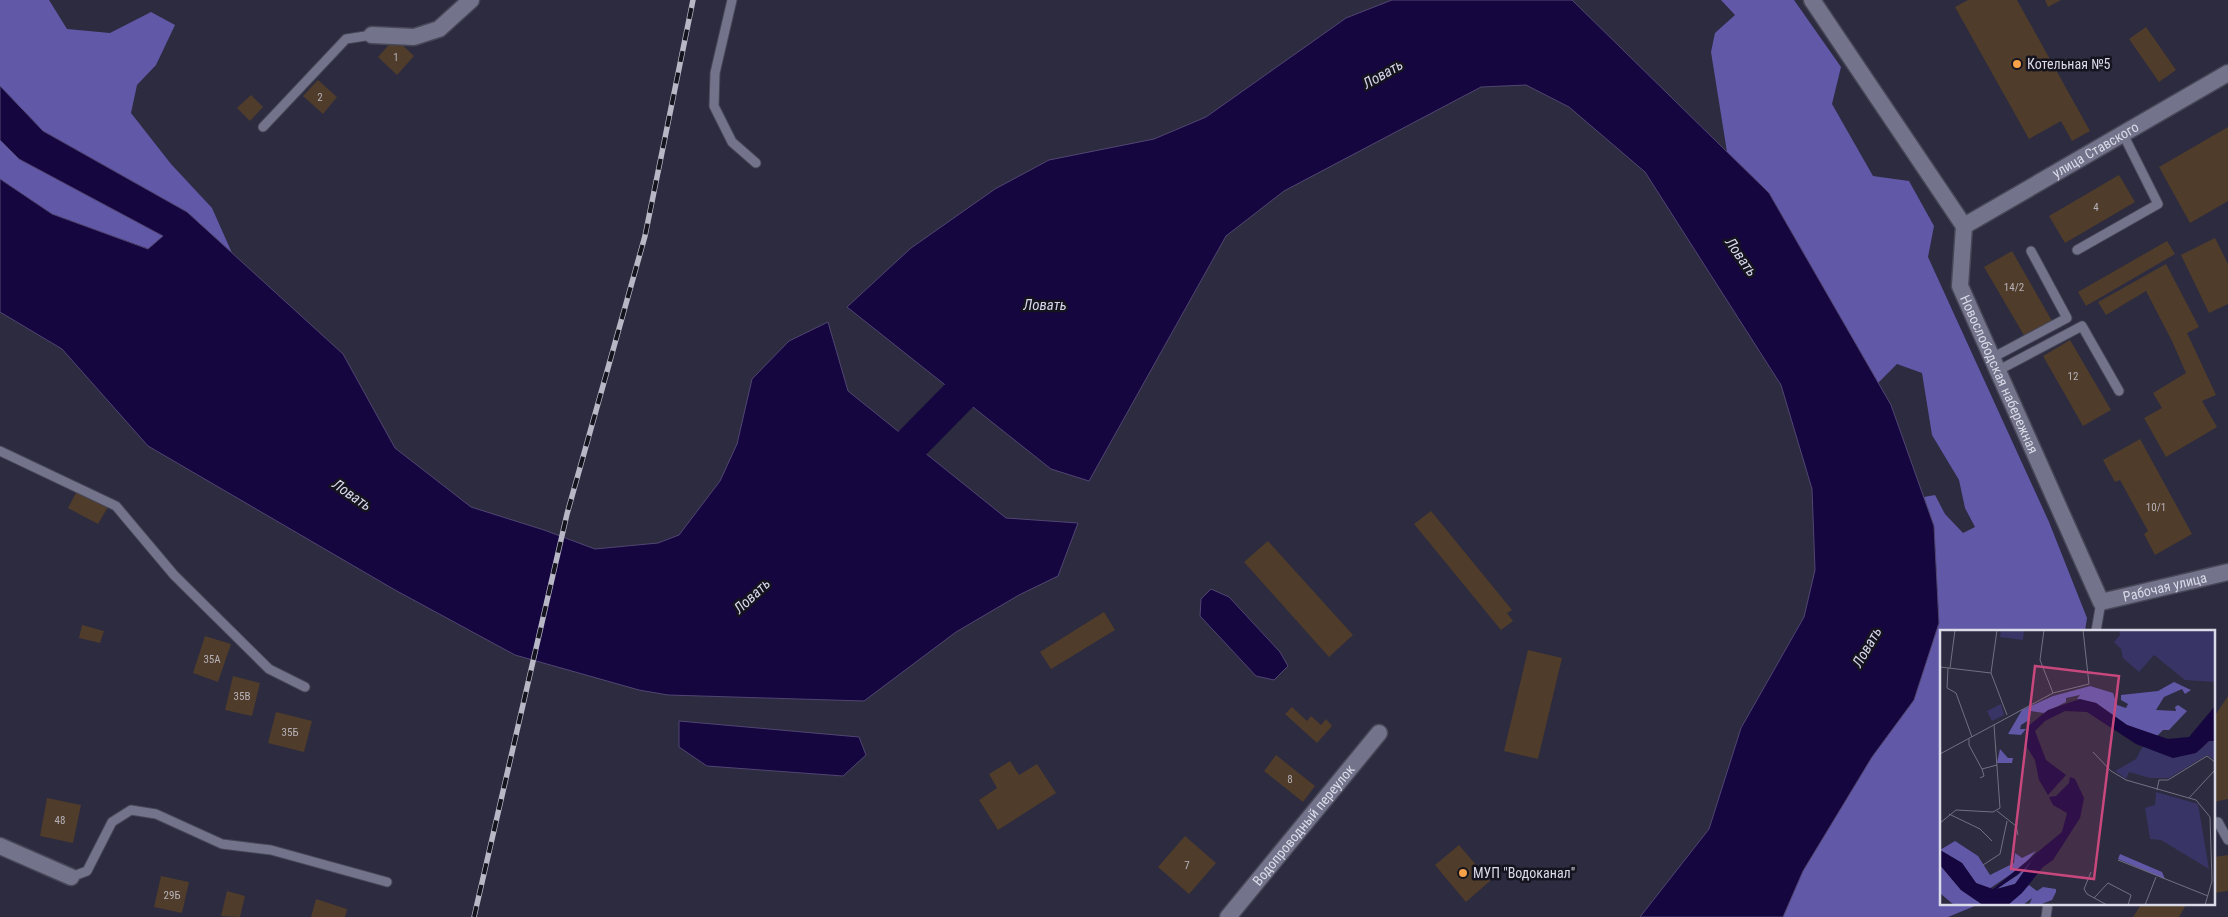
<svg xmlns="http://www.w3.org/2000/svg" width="2228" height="917" viewBox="0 0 2228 917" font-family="'Roboto Condensed',sans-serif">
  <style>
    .forest { fill: #6158a8 }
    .water { fill: #16063f; stroke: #514672 }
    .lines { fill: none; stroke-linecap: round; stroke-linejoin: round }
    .river { stroke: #16063f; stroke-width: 36 }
    .building { fill: #4f3c2b }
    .service-casing { stroke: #474758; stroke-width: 11 }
    .minor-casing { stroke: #474758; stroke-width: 19 }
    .service { stroke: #73738b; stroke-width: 9 }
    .minor { stroke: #73738b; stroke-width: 16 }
    .rail-casing { stroke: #b7b7c6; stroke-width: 5.5 }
    .rail { stroke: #15141e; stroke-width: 4; stroke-dasharray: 11; stroke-linecap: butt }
    .poi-dot { fill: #f7a149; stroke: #15141e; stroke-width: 2 }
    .labels { text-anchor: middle; stroke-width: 5; stroke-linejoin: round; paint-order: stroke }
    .number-label { font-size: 11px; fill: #b7b2b9 }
    .poi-label { font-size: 14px; fill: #dadae8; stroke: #15141e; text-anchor: start }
    .street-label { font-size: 14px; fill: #dadae8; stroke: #15141e }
    .water-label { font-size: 15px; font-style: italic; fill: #d6d6ec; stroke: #15141e }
    .inset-road { fill: none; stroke: #727183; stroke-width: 1 }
    .view { fill: #c8487e; fill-opacity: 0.15; stroke: #c8487e; stroke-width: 2.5 }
    .inset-edge { fill: none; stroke: #dadae8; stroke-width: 2.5 }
  </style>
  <rect width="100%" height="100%" fill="#2c2b3f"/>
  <g class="forest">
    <path d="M 0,0 L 49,0 L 67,29 L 110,33 L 151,12 L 175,25 L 156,65 L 137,85 L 131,113 L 171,164 L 212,208 L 232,253 L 187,212 L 43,131 L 0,86 Z"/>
    <path d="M 1721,0 L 1794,0 L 1841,67 L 1832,104 L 1873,176 L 1909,181 L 1934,226 L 1928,257 L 2049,522 L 2087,618 L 2085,631 L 1942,631 L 1942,903 L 1982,903 L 1948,917 L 1783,917 L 1803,871 L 1872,757 L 1914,700 L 1939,623 L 1934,526 L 1924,497 L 1935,495 L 1945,514 L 1963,533 L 1975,527 L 1965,508 L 1959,480 L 1932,435 L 1922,373 L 1897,364 L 1878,383 L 1769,193 L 1727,152 L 1711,52 L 1715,33 L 1735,15 Z"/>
    <path d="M 0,140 L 19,159 L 163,236 L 149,249 L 52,214 L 0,179 Z"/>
  </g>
  <g class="water">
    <path d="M 1392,0 L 1572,0 L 1769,193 L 1891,405 L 1934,526 L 1939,623 L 1914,700 L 1872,757 L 1803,871 L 1783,917 L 1640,917 L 1709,829 L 1741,728 L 1804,617 L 1815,570 L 1812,489 L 1781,385 L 1645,172 L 1569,107 L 1526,85 L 1481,87 L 1284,191 L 1226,236 L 1089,481 L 1051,469 L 847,307 L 911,248 L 995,189 L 1049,160 L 1154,139 L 1206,117 L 1346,18 Z"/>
    <path d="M 0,86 L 43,131 L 187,212 L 343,354 L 395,448 L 471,507 L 544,530 L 595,549 L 658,543 L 679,535 L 720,481 L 737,444 L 752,379 L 789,341 L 828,322 L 848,391 L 1006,518 L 1078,523 L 1058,576 L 1019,595 L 956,632 L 864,701 L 668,695 L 639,690 L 515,655 L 395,590 L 148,446 L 62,349 L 0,312 L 0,179 L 52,214 L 148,249 L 163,236 L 19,159 L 0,140 Z"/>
    <path d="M 1211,589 L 1229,597 L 1280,652 L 1288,666 L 1274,680 L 1256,676 L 1200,616 L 1201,599 Z"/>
    <path d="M 679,721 L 859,737 L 866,755 L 843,776 L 707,766 L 679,747 Z"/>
  </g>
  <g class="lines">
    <path class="river" d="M 877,479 L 994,360"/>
  </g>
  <g class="building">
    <path d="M 1968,0 L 2017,0 L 2090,131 L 2072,141 L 2061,121 L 2029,139 L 1955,7 Z"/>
    <path d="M 2045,0 L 2061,0 L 2048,7 Z"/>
    <path d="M 2146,27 L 2176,70 L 2159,82 L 2129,39 Z"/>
    <path d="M 395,38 L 414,56 L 397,75 L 378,57 Z"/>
    <path d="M 318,80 L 337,97 L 323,114 L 303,96 Z"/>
    <path d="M 251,95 L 263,107 L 250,121 L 237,108 Z"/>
    <path d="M 2228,127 L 2228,201 L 2190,223 L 2159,167 Z"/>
    <path d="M 2119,175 L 2135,202 L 2065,243 L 2049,216 Z"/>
    <path d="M 2215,238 L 2228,264 L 2228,304 L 2209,313 L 2181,255 Z"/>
    <path d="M 2167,241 L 2175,254 L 2086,306 L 2078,292 Z"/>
    <path d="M 2012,251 L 2052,321 L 2025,337 L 1984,267 Z"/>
    <path d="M 2166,264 L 2199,327 L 2187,333 L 2216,395 L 2202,401 L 2217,427 L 2166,457 L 2144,418 L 2162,408 L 2153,393 L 2186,373 L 2172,341 L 2146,291 L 2106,315 L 2098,302 Z"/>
    <path d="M 2070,340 L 2111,410 L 2083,426 L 2043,356 Z"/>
    <path d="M 2140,439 L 2192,534 L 2155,555 L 2144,534 L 2148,531 L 2120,480 L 2115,482 L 2103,460 Z"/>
    <path d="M 77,491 L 108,507 L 98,524 L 68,508 Z"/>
    <path d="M 1431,511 L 1512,610 L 1507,613 L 1513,621 L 1501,630 L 1414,524 Z"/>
    <path d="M 1268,541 L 1353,635 L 1329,657 L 1244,562 Z"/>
    <path d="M 1104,612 L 1115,630 L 1051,669 L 1040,652 Z"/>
    <path d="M 82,625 L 104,631 L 100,643 L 79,638 Z"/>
    <path d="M 205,636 L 231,644 L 218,682 L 193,673 Z"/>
    <path d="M 1528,650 L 1562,658 L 1538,759 L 1504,751 Z"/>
    <path d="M 233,676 L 260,683 L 252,716 L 225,710 Z"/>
    <path d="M 2228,696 L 2228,799 L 2214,802 L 2214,717 Z"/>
    <path d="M 1292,707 L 1307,721 L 1311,716 L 1321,725 L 1326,719 L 1332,726 L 1317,743 L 1285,714 Z"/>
    <path d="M 276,712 L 312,721 L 304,752 L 268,743 Z"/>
    <path d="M 1276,755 L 1315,786 L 1303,802 L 1264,771 Z"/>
    <path d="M 1010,761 L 1019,775 L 1037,764 L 1056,793 L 998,830 L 979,800 L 997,788 L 989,774 Z"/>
    <path d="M 47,798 L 81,805 L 73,843 L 40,836 Z"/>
    <path d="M 1185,836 L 1216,863 L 1189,894 L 1158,867 Z"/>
    <path d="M 1459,845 L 1490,881 L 1466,902 L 1435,865 Z"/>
    <path d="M 2228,855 L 2228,891 L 2214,893 L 2214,857 Z"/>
    <path d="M 161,876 L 189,882 L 182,913 L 154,907 Z"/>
    <path d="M 227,891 L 245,896 L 240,917 L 221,916 Z"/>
    <path d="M 316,899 L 347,909 L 345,917 L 311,917 Z"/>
    <path d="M 2142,903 L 2187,903 L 2179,917 L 2133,917 Z"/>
  </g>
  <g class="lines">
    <defs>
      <g id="service">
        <path d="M 732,0 L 715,73 L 714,106 L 732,142 L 756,163"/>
        <path d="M 263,127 L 346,39 L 372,35"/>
        <path d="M 2077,250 L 2158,204 L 2123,134"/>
        <path d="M 1992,358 L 2067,318 L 2031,251"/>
        <path d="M 1999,370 L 2082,326 L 2119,391"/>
        <path d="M 0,451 L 116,506 L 174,575 L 269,669 L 305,687"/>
        <path d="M 2096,631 L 2101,602"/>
        <path d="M 2214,822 L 2218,822 L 2228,840"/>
        <path d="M 71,877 L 87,871 L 112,822 L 131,810 L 156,814 L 222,844 L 271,850 L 387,882"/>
        <path d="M 2046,917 L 2048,903"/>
      </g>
      <g id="minor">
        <path id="s1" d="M 1812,0 L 1964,226 L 1960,286 L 2101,602 L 2228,572"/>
        <path d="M 372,35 L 414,37 L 439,29 L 471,0"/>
        <path id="s2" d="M 1964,226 L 2228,73"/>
        <path d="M 0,846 L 71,877"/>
        <path id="s3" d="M 1228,917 L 1379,733"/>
      </g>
    </defs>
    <use href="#service" class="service-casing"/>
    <use href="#minor" class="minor-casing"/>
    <use href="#service" class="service"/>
    <use href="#minor" class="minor"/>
    <defs>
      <path id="rail" d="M 474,917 L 567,514 L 645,236 L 693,0"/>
    </defs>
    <use href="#rail" class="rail-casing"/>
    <use href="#rail" class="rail"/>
  </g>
  <g class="poi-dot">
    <circle cx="2017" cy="64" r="5"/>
    <circle cx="1463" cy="873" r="5"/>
  </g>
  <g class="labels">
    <g class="number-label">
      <text x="396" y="61">1</text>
      <text x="320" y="101">2</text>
      <text x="2096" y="211">4</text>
      <text x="2014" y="291">14/2</text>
      <text x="2073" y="380">12</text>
      <text x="2156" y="511">10/1</text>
      <text x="212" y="663">35А</text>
      <text x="242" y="700">35В</text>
      <text x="290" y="736">35Б</text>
      <text x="1290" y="783">8</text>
      <text x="60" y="824">48</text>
      <text x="1187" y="869">7</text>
      <text x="172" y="899">29Б</text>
    </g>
    <g class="poi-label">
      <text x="2027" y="69">Котельная №5</text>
      <text x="1473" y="878">МУП "Водоканал"</text>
    </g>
    <g class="street-label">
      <text dy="5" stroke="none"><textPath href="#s2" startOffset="152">улица Ставского</textPath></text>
      <text dy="5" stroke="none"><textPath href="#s1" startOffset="429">Новослободская набережная</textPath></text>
      <text dy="5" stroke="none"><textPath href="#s1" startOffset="744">Рабочая улица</textPath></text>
      <text dy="5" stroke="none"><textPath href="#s3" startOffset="119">Водопроводный переулок</textPath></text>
    </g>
    <g class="water-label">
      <text transform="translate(1383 74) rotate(-30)" y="5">Ловать</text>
      <text transform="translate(1741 257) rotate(55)" y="5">Ловать</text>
      <text x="1045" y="310">Ловать</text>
      <text transform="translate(352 495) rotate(35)" y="5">Ловать</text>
      <text transform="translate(752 596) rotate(-43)" y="5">Ловать</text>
      <text transform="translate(1867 647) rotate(-60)" y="5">Ловать</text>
    </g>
  </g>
  <g transform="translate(1940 630)">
    <rect width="275" height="275" fill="#2c2b3f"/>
    <path d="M 61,0 L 84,0 L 83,10 L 60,7 ZM 179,0 L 275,0 L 275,52 L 245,50 L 214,25 L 199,42 L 183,28 L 181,19 L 174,12 L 180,5 ZM 61,74 L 64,85 L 52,91 L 47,81 ZM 269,111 L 275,111 L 275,130 L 267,125 L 229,148 L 210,148 L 189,142 L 186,149 L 175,141 L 196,129 L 203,116 L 233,128 L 261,119 ZM 216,162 L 258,174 L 269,239 L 221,210 L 210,209 L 205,178 L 215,175 Z" fill="#393466"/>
    <path d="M 234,52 L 251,60 L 245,64 L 242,59 L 224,67 L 216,80 L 236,81 L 235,77 L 238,75 L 247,81 L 229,100 L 223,100 L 217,106 L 187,95 L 156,73 L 137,69 L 140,65 L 126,68 L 126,72 L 104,83 L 91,81 L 89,90 L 81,95 L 80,99 L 86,99 L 81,105 L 68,104 L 82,80 L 113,66 L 150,56 L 173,63 L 177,75 L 186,78 L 188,74 L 181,70 L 181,65 L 218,61 ZM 60,119 L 68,128 L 73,128 L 72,133 L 57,133 ZM 15,211 L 38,226 L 50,245 L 74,233 L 75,223 L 82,228 L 96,221 L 83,236 L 49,259 L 36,253 L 22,233 L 0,220 ZM 180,224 L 222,242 L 225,249 L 178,229 ZM 94,227 L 91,236 L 75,254 L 56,259 L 78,245 ZM 0,235 L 21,260 L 43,275 L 14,275 L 1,264 ZM 89,255 L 97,261 L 103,257 L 116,259 L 116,262 L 112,270 L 99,275 L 89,275 L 92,268 L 83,275 L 68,275 Z" fill="#6158a8"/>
    <path d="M 140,69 L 156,73 L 187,95 L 228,109 L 249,107 L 275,76 L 275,111 L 269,111 L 256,123 L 233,128 L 196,114 L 147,82 L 125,81 L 105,91 L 95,101 L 106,130 L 126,145 L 108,165 L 99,150 L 95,130 L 87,117 L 87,97 L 108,80 ZM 130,147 L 135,149 L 144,168 L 140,188 L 113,230 L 103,237 L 82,263 L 68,275 L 43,275 L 21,260 L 0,235 L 0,220 L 22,233 L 36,253 L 53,259 L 122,202 L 127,183 L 113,175 L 109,167 L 116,166 L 129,153 ZM 94,227 L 75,254 L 57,259 L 85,239 Z" fill="#16063f" fill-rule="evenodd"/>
    <path class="inset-road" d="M 57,0 L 51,43 L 67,85M 104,0 L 100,30 L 113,63M 0,37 L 51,43M 8,38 L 7,58 L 16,63 L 32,107M 10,38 L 15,0M 29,109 L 29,115 L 42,139M 153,122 L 171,141 L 186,150 L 256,170 L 270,187M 0,124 L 113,63 L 149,54 L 143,0M 40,148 L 44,146 L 42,139 L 57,135M 217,160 L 219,150 L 228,150 L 267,126 L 275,132M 249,168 L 275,140M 57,181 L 76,196 L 78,205M 9,184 L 40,199 L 52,211M 0,193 L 16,180 L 53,182 L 60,178 L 54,95M 178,230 L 268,266M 43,235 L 60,224 L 67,191M 151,242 L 144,259 L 147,264 L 167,275M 154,268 L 168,253 L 191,265 L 188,275M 205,275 L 216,247M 265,275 L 272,251 L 270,187"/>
    <path class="view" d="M 95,36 L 179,46 L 154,249 L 71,239 Z"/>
    <rect width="275" height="275" class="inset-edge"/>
  </g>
</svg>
